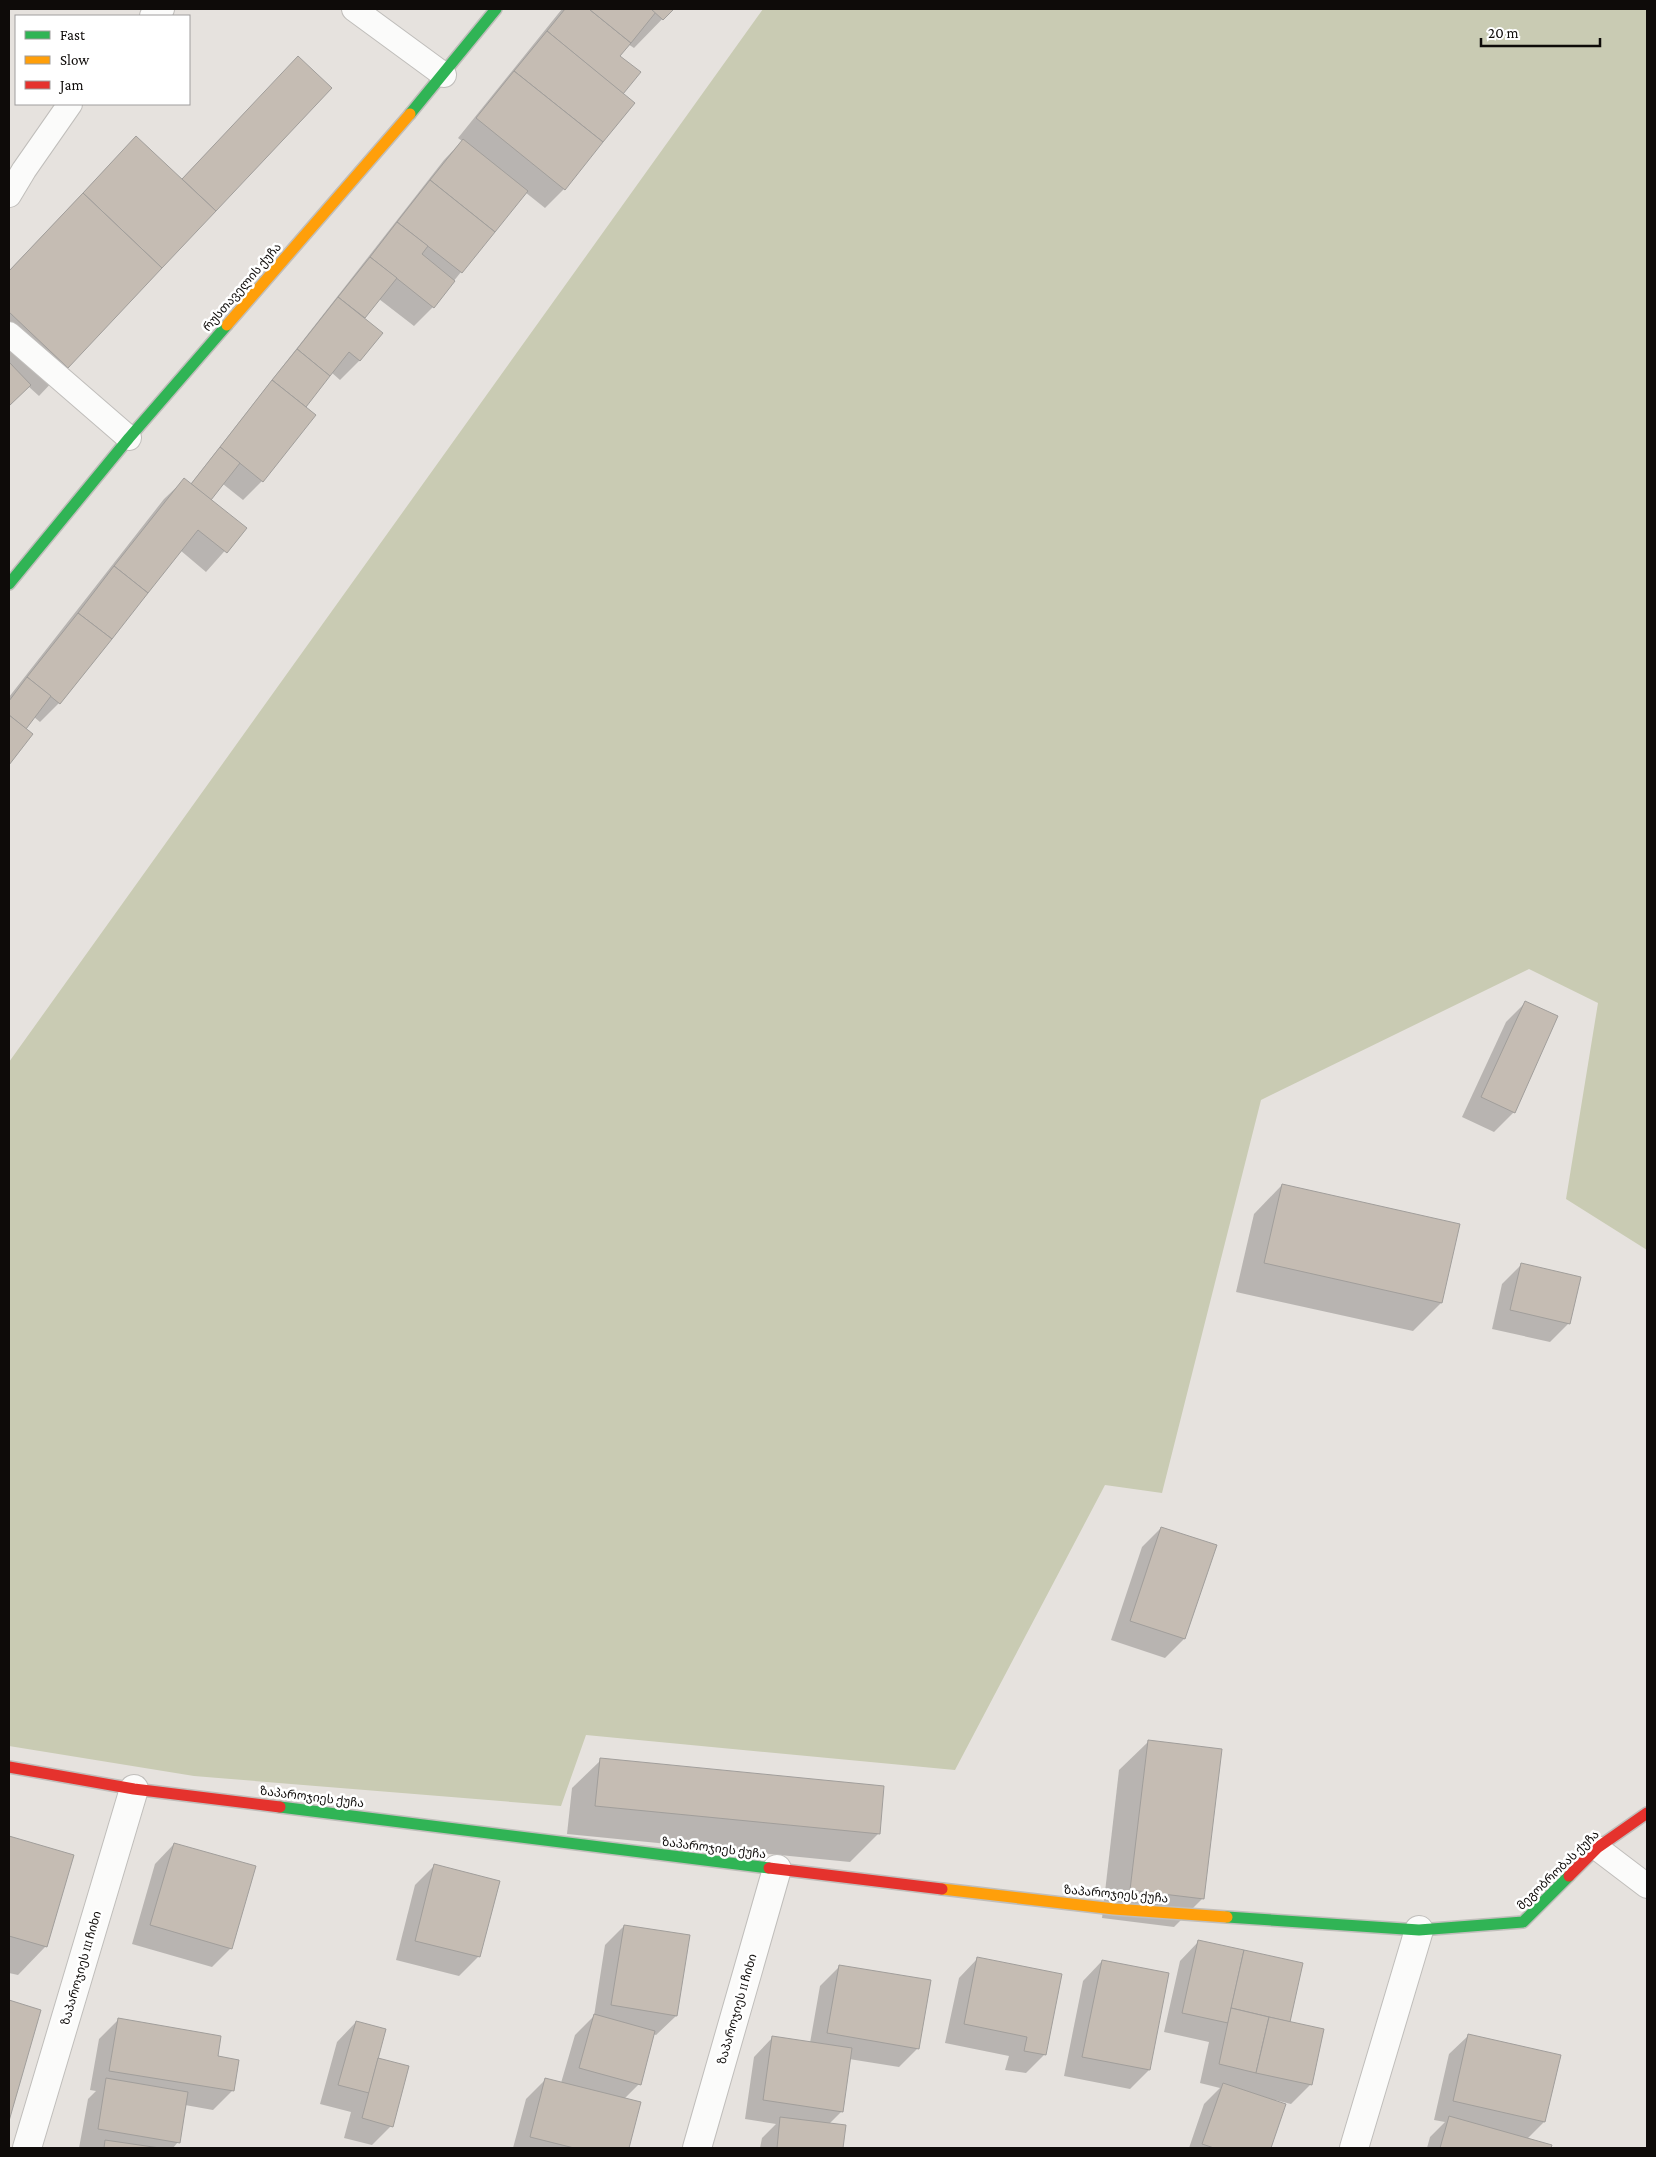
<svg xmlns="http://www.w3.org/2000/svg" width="1656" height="2157" viewBox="0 0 1656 2157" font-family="'Crimson Pro','Noto Sans Georgian',serif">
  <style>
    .green { fill: #c9cbb3 }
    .shadow { fill: #0003 }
    .building { fill: #c5bcb3; stroke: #a19e9b }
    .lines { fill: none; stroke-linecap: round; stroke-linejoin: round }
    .lane-casing { stroke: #c0bebb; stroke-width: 26 }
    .street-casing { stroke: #c0bebb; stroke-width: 30 }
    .fast-casing { stroke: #c0bebb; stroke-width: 14 }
    .slow-casing { stroke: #c0bebb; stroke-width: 14 }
    .jam-casing { stroke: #c0bebb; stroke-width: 14 }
    .lane { stroke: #fbfbfa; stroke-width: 24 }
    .street { stroke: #fbfbfa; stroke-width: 28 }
    .fast { stroke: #30b455; stroke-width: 11 }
    .slow { stroke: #ff9f0a; stroke-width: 11 }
    .jam { stroke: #e5322d; stroke-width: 11 }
    .labels { text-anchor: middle; stroke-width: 5; stroke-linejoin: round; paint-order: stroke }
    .street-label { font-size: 12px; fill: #0e0b09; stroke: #fff }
  </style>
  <rect width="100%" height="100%" fill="#e6e2de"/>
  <path class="green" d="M 763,9 L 1647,9 L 1647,1250 L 1566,1199 L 1598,1003 L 1529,969 L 1261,1100 L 1162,1493 L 1105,1485 L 955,1770 L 586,1735 L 561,1806 L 194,1776 L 9,1746 L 9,1062 Z"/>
  <g class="shadow">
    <path d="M 562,9 L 672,9 L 634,48 L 628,44 L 618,56 L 622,94 L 564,189 L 545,208 L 525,192 L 433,307 L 414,326 L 379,299 L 363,318 L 360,360 L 340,380 L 331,372 L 304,407 L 262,481 L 243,500 L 223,484 L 209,500 L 245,528 L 206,572 L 180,550 L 59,703 L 40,722 L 34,717 L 24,729 L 31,734 L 9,763 L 9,697 L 164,499 L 184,480 L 190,485 L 444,160 L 462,141 L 458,138 Z"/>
    <path d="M 298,58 L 330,88 L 39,396 L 28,386 L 9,405 L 9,271 L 136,137 L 181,180 Z"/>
    <path d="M 1525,1003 L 1557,1017 L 1514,1112 L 1494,1132 L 1462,1117 L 1506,1022 Z"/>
    <path d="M 1282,1185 L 1441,1303 L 1413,1331 L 1236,1292 L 1254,1214 Z"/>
    <path d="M 1521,1265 L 1569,1323 L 1550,1342 L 1492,1329 L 1502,1284 Z"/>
    <path d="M 1161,1528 L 1215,1546 L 1184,1639 L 1165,1658 L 1111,1640 L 1142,1547 Z"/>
    <path d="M 1148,1742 L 1203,1898 L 1174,1927 L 1102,1918 L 1119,1770 Z"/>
    <path d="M 601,1760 L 879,1833 L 850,1862 L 567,1834 L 572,1788 Z"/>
    <path d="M 9,1838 L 73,1856 L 46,1946 L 18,1975 L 9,1973 Z"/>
    <path d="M 174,1844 L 231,1948 L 212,1967 L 132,1944 L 155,1864 Z"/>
    <path d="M 435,1865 L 479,1956 L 459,1976 L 396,1960 L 415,1885 Z"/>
    <path d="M 624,1926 L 676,2016 L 656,2035 L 653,2034 L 639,2084 L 624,2099 L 639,2103 L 628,2148 L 513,2148 L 526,2099 L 546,2079 L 561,2083 L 575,2035 L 594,2016 L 605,1945 Z"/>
    <path d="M 1199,1941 L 1288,2023 L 1311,2084 L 1291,2104 L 1275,2100 L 1274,2102 L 1284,2105 L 1270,2148 L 1189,2148 L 1204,2104 L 1220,2088 L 1200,2083 L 1209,2042 L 1164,2032 L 1180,1961 Z"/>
    <path d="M 978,1958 L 1045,2054 L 1026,2073 L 1005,2070 L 1009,2056 L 945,2043 L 959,1978 Z"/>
    <path d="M 1102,1961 L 1149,2070 L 1130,2089 L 1064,2076 L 1083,1981 Z"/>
    <path d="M 839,1967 L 918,2048 L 899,2067 L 849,2059 L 842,2111 L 829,2124 L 845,2126 L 842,2148 L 760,2148 L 762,2138 L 776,2124 L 745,2119 L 754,2057 L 773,2037 L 810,2043 L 820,1986 Z"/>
    <path d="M 9,2002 L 40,2010 L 9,2117 Z"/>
    <path d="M 118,2020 L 216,2057 L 232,2091 L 213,2110 L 185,2105 L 178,2142 L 173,2148 L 79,2148 L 88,2099 L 96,2091 L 90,2090 L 99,2039 Z"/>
    <path d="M 356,2022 L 377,2059 L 391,2126 L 372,2145 L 344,2138 L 351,2112 L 320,2104 L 337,2042 Z"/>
    <path d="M 1469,2035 L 1544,2122 L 1527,2139 L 1550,2145 L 1549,2148 L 1427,2148 L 1430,2137 L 1445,2122 L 1434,2120 L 1449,2054 Z"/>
  </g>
  <g class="building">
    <path d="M 565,9 L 589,9 L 631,43 L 620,56 L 641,72 L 623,94 L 547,31 Z"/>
    <path d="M 589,9 L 651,9 L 656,12 L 631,43 Z"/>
    <path d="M 651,9 L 674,9 L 663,20 Z"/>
    <path d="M 547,31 L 635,103 L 603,142 L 514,71 Z"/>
    <path d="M 298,56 L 332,88 L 216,211 L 182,179 Z"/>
    <path d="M 514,71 L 603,142 L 565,190 L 476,118 Z"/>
    <path d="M 136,136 L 216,211 L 162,268 L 83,193 Z"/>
    <path d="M 463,139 L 528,191 L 495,232 L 430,180 Z"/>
    <path d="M 430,180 L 495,232 L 462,273 L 397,222 Z"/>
    <path d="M 83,193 L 162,268 L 68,368 L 9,312 L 9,271 Z"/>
    <path d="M 397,222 L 428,246 L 422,254 L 455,281 L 434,308 L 370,257 Z"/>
    <path d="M 370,257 L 397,278 L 365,318 L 338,297 Z"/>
    <path d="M 338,297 L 383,333 L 360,361 L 349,352 L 330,376 L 297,349 Z"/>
    <path d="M 297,349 L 330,376 L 306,407 L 272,380 Z"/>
    <path d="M 9,362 L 31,385 L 9,406 Z"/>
    <path d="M 272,380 L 316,415 L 263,482 L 220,447 Z"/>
    <path d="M 220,447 L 240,463 L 211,500 L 191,484 Z"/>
    <path d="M 184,478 L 247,528 L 227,553 L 198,530 L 148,593 L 114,566 Z"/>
    <path d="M 114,566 L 148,593 L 112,639 L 78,613 Z"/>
    <path d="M 78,613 L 112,639 L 60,704 L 27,677 Z"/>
    <path d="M 27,677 L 51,696 L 26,729 L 9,715 L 9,701 Z"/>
    <path d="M 9,715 L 33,734 L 9,765 Z"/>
    <path d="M 1525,1001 L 1558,1016 L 1515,1113 L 1481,1097 Z"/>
    <path d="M 1282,1184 L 1460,1224 L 1442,1303 L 1264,1263 Z"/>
    <path d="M 1521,1263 L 1581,1277 L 1570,1324 L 1510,1310 Z"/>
    <path d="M 1161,1527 L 1217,1545 L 1185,1639 L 1130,1621 Z"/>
    <path d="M 1148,1740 L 1222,1749 L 1204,1899 L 1130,1890 Z"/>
    <path d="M 600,1758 L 884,1786 L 880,1834 L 595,1806 Z"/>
    <path d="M 9,1836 L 74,1855 L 47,1947 L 9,1936 Z"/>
    <path d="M 174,1843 L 256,1866 L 232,1949 L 150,1925 Z"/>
    <path d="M 434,1864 L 500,1881 L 480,1957 L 415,1941 Z"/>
    <path d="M 624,1925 L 690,1935 L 677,2016 L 611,2005 Z"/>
    <path d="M 1198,1940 L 1244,1950 L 1228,2023 L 1182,2013 Z"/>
    <path d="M 1244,1950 L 1303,1963 L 1290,2022 L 1231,2008 Z"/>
    <path d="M 977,1957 L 1062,1974 L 1046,2055 L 1024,2051 L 1027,2037 L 964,2024 Z"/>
    <path d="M 1102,1960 L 1169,1973 L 1150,2070 L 1082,2057 Z"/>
    <path d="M 839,1965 L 931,1980 L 919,2049 L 827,2033 Z"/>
    <path d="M 9,2000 L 41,2010 L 9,2121 Z"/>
    <path d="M 1231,2008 L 1269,2017 L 1256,2073 L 1219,2064 Z"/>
    <path d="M 594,2014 L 655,2031 L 641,2085 L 579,2068 Z"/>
    <path d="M 1269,2017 L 1324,2029 L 1312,2085 L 1256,2073 Z"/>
    <path d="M 118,2018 L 221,2036 L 218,2056 L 239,2060 L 234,2091 L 109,2071 Z"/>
    <path d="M 356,2021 L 386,2029 L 369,2093 L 338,2085 Z"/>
    <path d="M 1468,2034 L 1561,2055 L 1545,2122 L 1453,2101 Z"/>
    <path d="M 772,2036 L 852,2048 L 843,2112 L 763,2100 Z"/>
    <path d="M 378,2058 L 409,2066 L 393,2127 L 362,2118 Z"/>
    <path d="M 106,2078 L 188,2092 L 180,2143 L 98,2129 Z"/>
    <path d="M 545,2078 L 641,2102 L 629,2148 L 574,2148 L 530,2137 Z"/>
    <path d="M 1223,2083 L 1286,2104 L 1271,2148 L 1214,2148 L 1202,2144 Z"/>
    <path d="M 1449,2116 L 1552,2145 L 1551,2148 L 1440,2148 Z"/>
    <path d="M 780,2117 L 846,2125 L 843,2148 L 777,2148 Z"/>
    <path d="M 105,2140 L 160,2148 L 104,2148 Z"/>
  </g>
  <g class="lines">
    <defs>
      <g id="lane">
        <path d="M 354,9 L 444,75"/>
        <path d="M 152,16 L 162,9"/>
        <path d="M 9,195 L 24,170 L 70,104"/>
        <path d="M 9,334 L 129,438"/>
        <path d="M 1597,1848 L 1647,1886"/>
      </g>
      <g id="street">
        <path d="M 27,2148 L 134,1789"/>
        <path d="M 697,2148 L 777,1869"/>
        <path d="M 1354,2148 L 1419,1930"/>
      </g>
      <g id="fast">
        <path d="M 410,114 L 496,9"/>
        <path d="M 9,584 L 129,438 L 227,325"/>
        <path d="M 280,1807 L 769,1868"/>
        <path d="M 1227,1917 L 1419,1930 L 1523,1922 L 1569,1876"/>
      </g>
      <g id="slow">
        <path d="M 227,325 L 410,114"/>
        <path d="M 942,1889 L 1114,1909 L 1227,1917"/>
      </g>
      <g id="jam">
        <path d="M 9,1767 L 134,1789 L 280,1807"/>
        <path d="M 769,1868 L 942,1889"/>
        <path d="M 1569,1876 L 1597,1848 L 1647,1813"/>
      </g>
    </defs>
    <use href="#lane" class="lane-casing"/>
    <use href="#street" class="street-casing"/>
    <use href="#fast" class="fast-casing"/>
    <use href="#slow" class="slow-casing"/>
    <use href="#jam" class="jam-casing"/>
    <use href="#lane" class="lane"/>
    <use href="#street" class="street"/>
    <use href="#fast" class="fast"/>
    <use href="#slow" class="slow"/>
    <use href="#jam" class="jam"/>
  </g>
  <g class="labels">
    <g class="street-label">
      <text transform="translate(242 287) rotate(-49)" y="4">რუსთაველის ქუჩა</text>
      <text transform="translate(312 1797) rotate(7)" y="4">ზაპაროჯიეს ქუჩა</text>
      <text transform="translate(714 1848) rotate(7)" y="4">ზაპაროჯიეს ქუჩა</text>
      <text transform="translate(1558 1870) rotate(-44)" y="4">მეგობრობას ქუჩა</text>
      <text transform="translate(1116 1894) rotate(5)" y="4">ზაპაროჯიეს ქუჩა</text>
      <text transform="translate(81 1968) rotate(-74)" y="4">ზაპაროჯიეს III ჩიხი</text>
      <text transform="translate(737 2009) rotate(-74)" y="4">ზაპაროჯიეს II ჩიხი</text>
    </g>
  </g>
  <rect width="1656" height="2157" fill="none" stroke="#0e0b09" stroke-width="20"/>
  <rect x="15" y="15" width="175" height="90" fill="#ffffff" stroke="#9f9d9d"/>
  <rect x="25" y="31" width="25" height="8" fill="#30b455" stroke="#9f9d9d"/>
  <text x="60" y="40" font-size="15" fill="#0e0b09">Fast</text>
  <rect x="25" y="56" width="25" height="8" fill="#ff9f0a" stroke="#9f9d9d"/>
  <text x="60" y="65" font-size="15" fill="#0e0b09">Slow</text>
  <rect x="25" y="81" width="25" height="8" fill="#e5322d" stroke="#9f9d9d"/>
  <text x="60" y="90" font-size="15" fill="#0e0b09">Jam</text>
  <path d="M1481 38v8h119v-8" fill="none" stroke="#0e0b09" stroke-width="2.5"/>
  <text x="1488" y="38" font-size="15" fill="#0e0b09" stroke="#ffffff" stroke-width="4" paint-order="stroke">20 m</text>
</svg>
